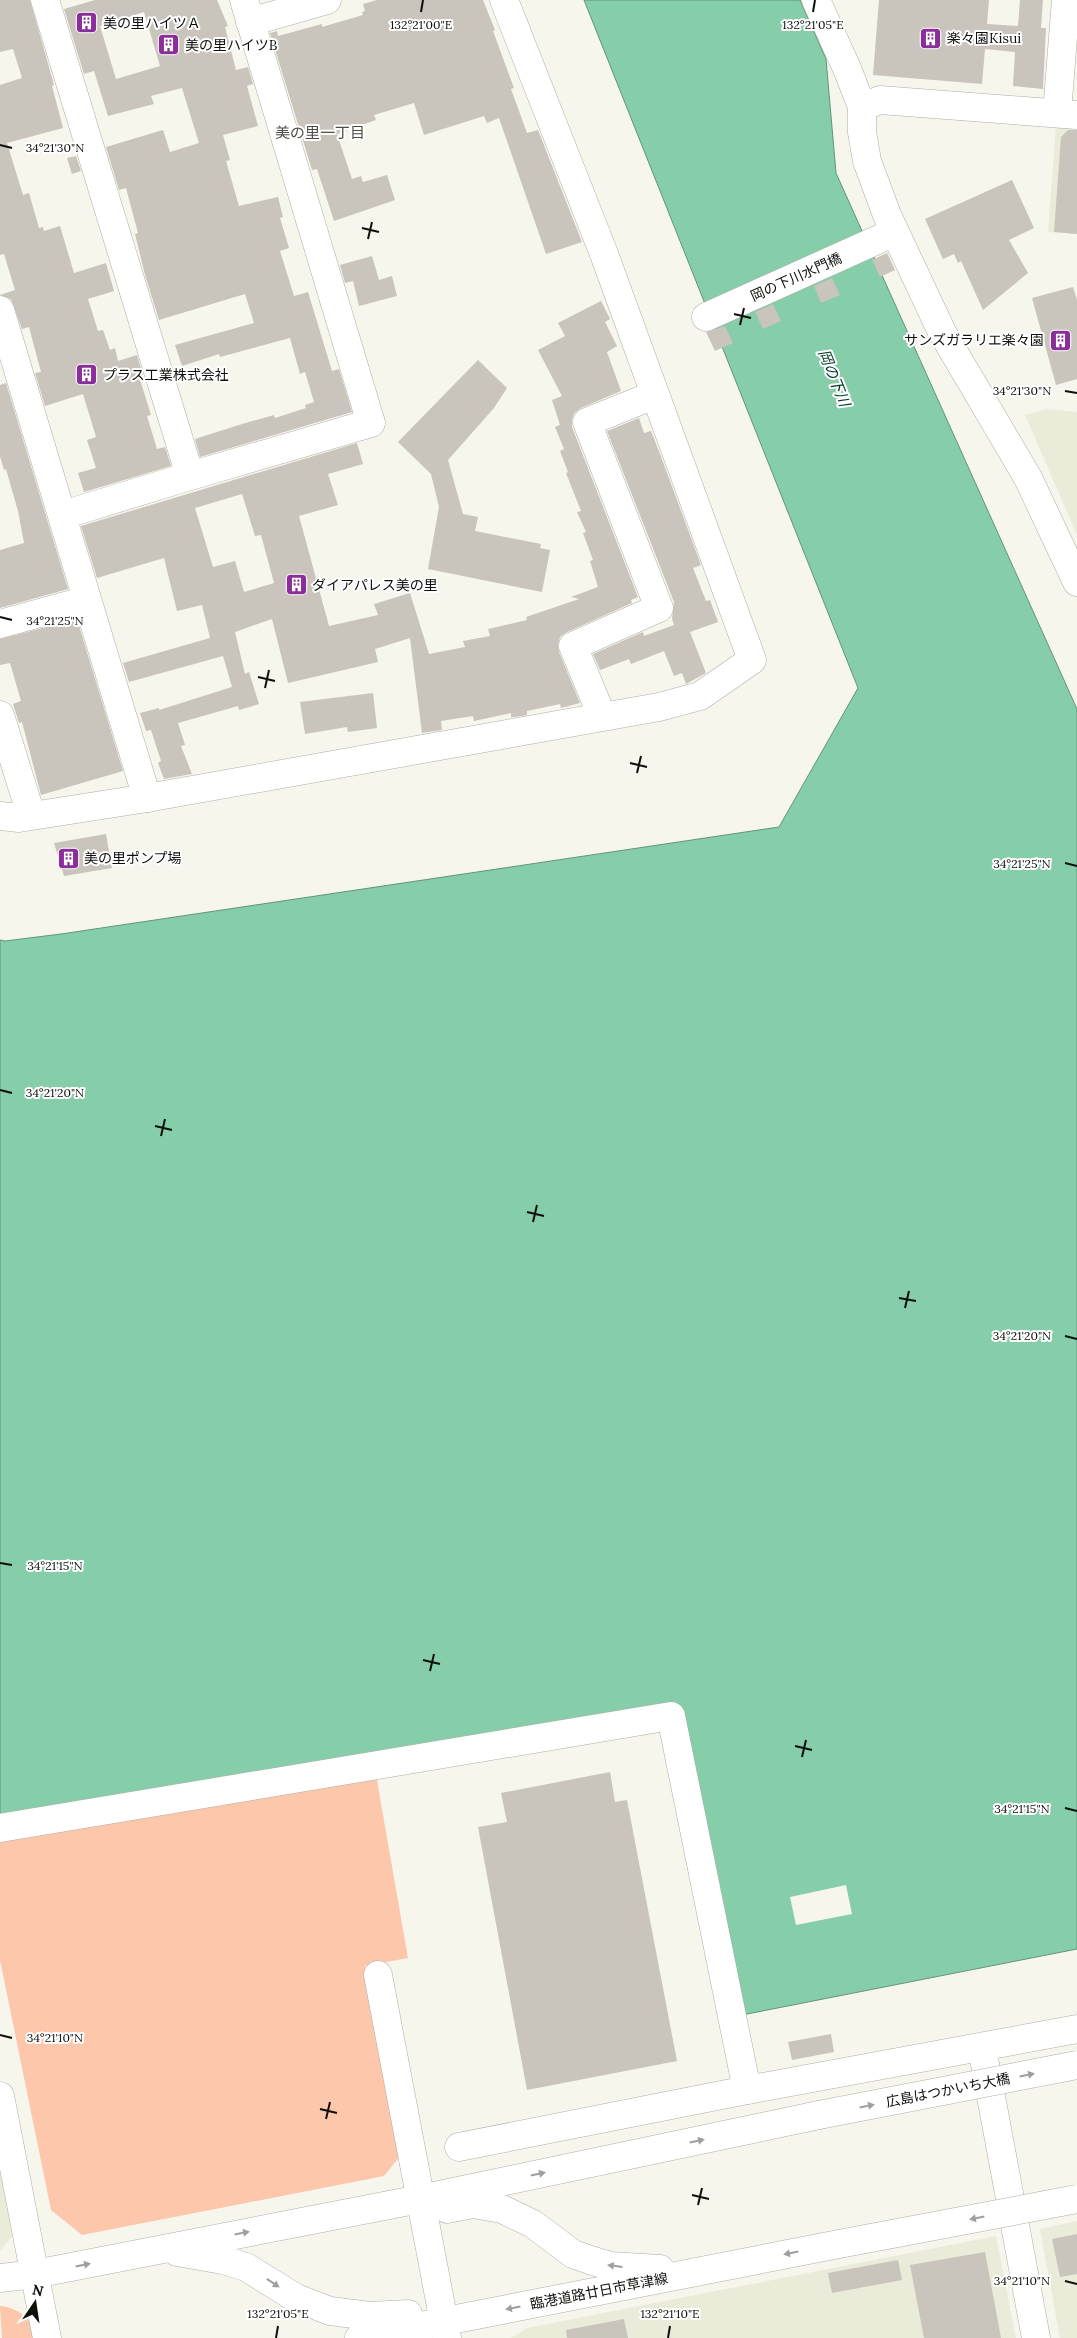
<svg xmlns="http://www.w3.org/2000/svg" width="1077" height="2338" viewBox="0 0 1077 2338" font-family="Lora,'Noto Sans JP',serif">
  <style>
    .built { fill: #ebebda }
    .green { fill: #fdc7ac }
    .water { fill: #86cdaa; stroke: #62947b }
    .pier { fill: #f6f6ed }
    .building { fill: #c9c4bc; fill-rule: evenodd }
    .lines { fill: none; stroke-linecap: round; stroke-linejoin: round }
    .minor-casing { stroke: #aeaea5; stroke-width: 29 }
    .minor { stroke: #fff; stroke-width: 28 }
    .minor-bridge-casing { stroke: #aeaea5; stroke-width: 29; stroke-linecap: butt }
    .minor-bridge { stroke: #fff; stroke-width: 28 }
    .oneway { fill: #9f9f9e }
    .ticks { fill: none; stroke: #0f0f0c; stroke-width: 2 }
    .labels { text-anchor: middle; stroke-width: 4; stroke-linejoin: round; paint-order: stroke }
    .poi-label { font-size: 14px; fill: #0f0f0c; stroke: #fff; text-anchor: start }
    .street-label { font-size: 14px; fill: #0f0f0c; stroke: #fff }
    .neighbourhood-label { font-size: 15px; fill: #4c4c44; stroke: #fff }
    .water-label { font-size: 15px; font-style: italic; fill: #003d26; stroke: #fff }
    .ticks-label { font-size: 12px; text-anchor: middle; fill: #0f0f0c; stroke: #fff; stroke-width: 4; stroke-linejoin: round; paint-order: stroke }
  </style>
  <rect width="100%" height="100%" fill="#f6f6ed"/>
  <g class="built">
    <path d="M 1056,125 L 1077,127 L 1077,234 L 1048,232 Z"/>
    <path d="M 1047,409 L 1077,412 L 1077,535 L 1025,415 Z"/>
    <path d="M 0,2166 L 14,2234 L 0,2251 Z"/>
    <path d="M 1077,2221 L 1077,2338 L 1060,2338 L 1040,2229 Z"/>
    <path d="M 996,2236 L 1016,2338 L 511,2338 L 527,2328 Z"/>
  </g>
  <g class="green">
    <path d="M 375,1769 L 408,1958 L 365,1966 L 401,2155 L 384,2176 L 82,2235 L 51,2210 L 0,1960 L 0,1833 Z"/>
    <path d="M 0,2306 C 17,2307 35,2320 35,2338 L 2,2338 Z"/>
  </g>
  <path class="water" d="M 584,0 L 800,0 L 826,59 L 836,173 L 1077,709 L 1077,1949 L 742,2015 L 681,1708 L 0,1824 L 0,940 L 5,941 L 61,934 L 779,827 L 858,688 Z"/>
  <path class="pier" d="M 846,1885 L 852,1914 L 796,1925 L 790,1897 Z"/>
  <g class="building">
    <path d="M 0,0 L 30,0 L 54,85 L 52,86 L 63,128 L 7,143 L 23,195 L 29,193 L 39,228 L 43,227 L 44,231 L 60,226 L 74,273 L 106,263 L 114,291 L 88,299 L 98,331 L 103,330 L 110,350 L 115,348 L 118,361 L 137,355 L 143,375 L 139,376 L 151,415 L 147,416 L 157,449 L 165,447 L 171,466 L 84,492 L 78,473 L 96,468 L 87,440 L 96,437 L 83,394 L 45,406 L 35,373 L 41,372 L 29,327 L 22,329 L 11,299 L 0,295 L 15,290 L 4,254 L 0,255 L 0,85 L 22,78 L 13,49 L 0,52 Z"/>
    <path d="M 95,0 L 217,0 L 228,26 L 225,27 L 236,70 L 248,67 L 253,84 L 247,86 L 258,126 L 223,135 L 230,160 L 226,161 L 239,206 L 278,197 L 283,217 L 280,218 L 289,248 L 280,251 L 294,296 L 308,292 L 332,371 L 339,369 L 352,412 L 200,457 L 195,439 L 242,424 L 274,415 L 275,418 L 306,408 L 305,405 L 314,402 L 305,372 L 300,374 L 290,338 L 220,357 L 219,354 L 182,366 L 175,345 L 254,323 L 245,294 L 159,320 L 145,275 L 135,234 L 138,233 L 126,188 L 119,190 L 106,147 L 163,130 L 170,152 L 199,143 L 182,88 L 151,96 L 154,104 L 108,116 L 94,71 L 84,74 L 64,9 ZM 144,12 L 160,66 L 116,79 L 100,26 Z"/>
    <path d="M 377,0 L 483,0 L 495,30 L 493,31 L 514,88 L 511,89 L 527,133 L 538,130 L 582,242 L 546,254 L 499,118 L 487,123 L 484,116 L 424,135 L 414,103 L 374,115 L 376,120 L 337,134 L 352,179 L 361,176 L 363,182 L 387,175 L 395,200 L 334,221 L 317,169 L 312,170 L 270,33 L 277,31 L 278,36 L 322,24 L 322,27 L 363,15 L 362,12 L 365,11 L 363,4 Z"/>
    <path d="M 879,0 L 989,0 L 987,24 L 1018,26 L 1020,0 L 1043,0 L 1041,28 L 1046,28 L 1043,89 L 1013,86 L 1015,52 L 985,49 L 982,84 L 873,75 Z"/>
    <path d="M 1068,130 L 1077,130 L 1077,234 L 1054,232 L 1061,137 Z"/>
    <path d="M 76,156 L 81,171 L 72,174 L 67,158 Z"/>
    <path d="M 1012,180 L 1034,228 L 1009,240 L 1028,273 L 983,310 L 961,261 L 958,263 L 954,254 L 943,259 L 925,219 Z"/>
    <path d="M 887,253 L 895,270 L 880,277 L 872,260 Z"/>
    <path d="M 372,256 L 379,280 L 392,276 L 397,296 L 359,306 L 353,281 L 345,283 L 340,265 Z"/>
    <path d="M 832,278 L 840,295 L 821,303 L 814,286 Z"/>
    <path d="M 1073,287 L 1077,300 L 1077,379 L 1056,385 L 1032,298 Z"/>
    <path d="M 601,301 L 610,319 L 605,322 L 617,346 L 607,352 L 621,391 L 581,408 L 574,413 L 572,420 L 572,427 L 638,597 L 631,600 L 632,603 L 567,632 L 560,637 L 558,645 L 559,652 L 580,703 L 561,708 L 560,704 L 527,711 L 527,715 L 515,717 L 511,717 L 511,713 L 474,721 L 473,716 L 441,721 L 442,730 L 422,733 L 410,638 L 375,649 L 378,662 L 288,683 L 272,619 L 235,632 L 245,674 L 249,672 L 259,704 L 239,710 L 238,706 L 178,723 L 185,745 L 181,746 L 192,774 L 164,779 L 158,763 L 161,761 L 151,730 L 146,731 L 140,713 L 159,708 L 159,710 L 232,687 L 223,656 L 129,682 L 123,663 L 210,638 L 202,605 L 177,611 L 164,558 L 97,578 L 81,526 L 357,443 L 363,464 L 328,474 L 338,505 L 299,516 L 329,626 L 378,615 L 374,604 L 410,593 L 429,654 L 465,647 L 463,641 L 490,636 L 488,629 L 527,620 L 526,617 L 579,599 L 571,597 L 598,587 L 590,561 L 593,560 L 583,533 L 586,532 L 577,512 L 581,511 L 566,473 L 568,472 L 560,451 L 564,449 L 555,427 L 560,425 L 552,400 L 562,396 L 538,350 L 565,336 L 558,323 ZM 242,494 L 255,536 L 261,535 L 274,583 L 244,592 L 235,561 L 213,567 L 195,508 Z"/>
    <path d="M 773,304 L 781,321 L 763,329 L 755,312 Z"/>
    <path d="M 725,326 L 733,343 L 715,351 L 706,332 Z"/>
    <path d="M 478,360 L 507,388 L 494,408 L 448,460 L 463,514 L 478,517 L 475,531 L 541,544 L 540,548 L 550,550 L 542,592 L 428,569 L 439,507 L 431,474 L 398,442 Z"/>
    <path d="M 6,383 L 68,589 L 0,608 L 0,550 L 24,543 L 18,511 L 6,469 L 4,470 L 0,456 L 0,385 Z"/>
    <path d="M 639,418 L 644,433 L 651,431 L 660,454 L 701,565 L 693,568 L 706,601 L 710,600 L 718,622 L 690,632 L 706,673 L 686,684 L 682,673 L 674,676 L 664,651 L 631,664 L 629,659 L 600,670 L 593,654 L 643,632 L 644,636 L 674,625 L 672,619 L 674,602 L 607,431 Z"/>
    <path d="M 77,619 L 123,771 L 41,795 L 22,722 L 19,723 L 13,704 L 21,701 L 10,663 L 0,665 L 0,639 Z"/>
    <path d="M 373,693 L 377,728 L 348,732 L 347,727 L 305,734 L 300,702 Z"/>
    <path d="M 106,834 L 112,868 L 64,876 L 54,843 Z"/>
    <path d="M 610,1772 L 615,1802 L 627,1800 L 677,2061 L 527,2090 L 478,1827 L 507,1822 L 501,1793 Z"/>
    <path d="M 831,2034 L 834,2052 L 792,2060 L 788,2042 Z"/>
    <path d="M 1077,2234 L 1077,2274 L 1060,2277 L 1052,2239 Z"/>
    <path d="M 985,2252 L 1001,2338 L 924,2338 L 910,2265 Z"/>
    <path d="M 898,2260 L 902,2280 L 832,2293 L 828,2273 Z"/>
    <path d="M 624,2319 L 628,2338 L 567,2338 L 566,2330 Z"/>
  </g>
  <g class="lines">
    <defs>
      <g id="minor">
        <path d="M 45,0 L 190,476"/>
        <path d="M 816,0 L 848,71 L 862,107 L 862,132 L 867,161 L 887,215 L 942,332 L 1028,478 L 1077,582"/>
        <path d="M 250,22 L 327,0"/>
        <path d="M 862,107 L 880,100 L 1077,115"/>
        <path d="M 1057,113 L 1066,0"/>
        <path d="M 0,310 L 147,798"/>
        <path d="M 706,317 L 886,236"/>
        <path d="M 63,515 L 190,476 L 371,423 L 244,0"/>
        <path d="M 0,624 L 87,600"/>
        <path d="M 0,715 L 31,815"/>
        <path d="M 602,716 L 573,646 L 659,608 L 587,422 L 654,395"/>
        <path d="M 0,816 L 19,818 L 147,798 L 659,707 L 700,696 L 752,660 L 604,254 L 504,0"/>
        <path d="M 0,1828 L 671,1716 L 747,2090"/>
        <path d="M 378,1975 L 447,2338"/>
        <path d="M 982,2048 L 1036,2338"/>
        <path d="M 0,2096 L 47,2338"/>
        <path d="M 459,2147 L 747,2090 L 1077,2029"/>
        <path d="M 447,2209 L 473,2204 L 502,2209 L 533,2224 L 573,2254 L 590,2260 L 610,2266 L 660,2269"/>
        <path d="M 177,2252 L 223,2260 L 246,2267 L 296,2298 L 330,2311 L 370,2316 L 408,2314"/>
        <path d="M 0,2278 L 35,2274 L 420,2199 L 819,2115"/>
        <path d="M 359,2338 L 839,2244"/>
      </g>
    </defs>
    <use href="#minor" class="minor-casing"/>
    <use href="#minor" class="minor"/>
    <defs>
      <g id="minor-bridge">
        <path d="M 819,2115 L 1077,2065"/>
        <path d="M 839,2244 L 1077,2199"/>
      </g>
    </defs>
    <use href="#minor-bridge" class="minor-bridge-casing"/>
    <use href="#minor-bridge" class="minor-bridge"/>
  </g>
  <defs><path id="oneway-solid" d="M-6-.8H1V-3.2L6.5 0L1 3.2V.8H-6Z" transform="scale(1.25)"/></defs>
  <g class="oneway">
    <use href="#oneway-solid" transform="translate(1027 2075) rotate(-11)"/>
    <use href="#oneway-solid" transform="translate(867 2106) rotate(-11)"/>
    <use href="#oneway-solid" transform="translate(697 2141) rotate(-12)"/>
    <use href="#oneway-solid" transform="translate(538 2174) rotate(-12)"/>
    <use href="#oneway-solid" transform="translate(977 2218) rotate(169)"/>
    <use href="#oneway-solid" transform="translate(242 2233) rotate(-11)"/>
    <use href="#oneway-solid" transform="translate(791 2253) rotate(169)"/>
    <use href="#oneway-solid" transform="translate(83 2265) rotate(-11)"/>
    <use href="#oneway-solid" transform="translate(615 2266) rotate(-173)"/>
    <use href="#oneway-solid" transform="translate(273 2283) rotate(34)"/>
    <use href="#oneway-solid" transform="translate(513 2308) rotate(169)"/>
  </g>
  <path class="ticks" d="M 421,12 L 423,0M 813,12 L 815,0M 0,145 L 12,148M 362,228 L 379,232M 368,239 L 372,222M 734,314 L 751,318M 740,325 L 744,308M 1065,391 L 1077,393M 0,617 L 12,620M 258,677 L 275,681M 265,688 L 269,670M 630,763 L 647,767M 637,773 L 641,756M 1065,863 L 1077,866M 0,1090 L 12,1093M 155,1126 L 172,1130M 161,1136 L 165,1119M 527,1212 L 544,1216M 533,1222 L 537,1205M 899,1298 L 916,1301M 905,1308 L 909,1291M 1065,1336 L 1077,1339M 0,1563 L 12,1565M 423,1660 L 440,1664M 430,1671 L 434,1654M 795,1746 L 812,1750M 802,1757 L 806,1740M 1065,1808 L 1077,1811M 0,2035 L 12,2038M 320,2109 L 337,2113M 326,2119 L 330,2102M 692,2195 L 709,2199M 698,2205 L 702,2188M 1065,2281 L 1077,2284M 276,2338 L 278,2326M 668,2338 L 670,2326"/>
  <defs>
    <symbol id="building-square" viewBox="-11 -11 22 22"><rect x="-9" y="-9" width="18" height="18" rx="4" fill="#8a2e99" stroke="#fff"/><path d="M-4-6H4V6H1V3H-1V6H-4ZM-2.5-4.3h1.7v1.8h-1.7ZM.8-4.3h1.7v1.8H.8ZM-2.5-1h1.7V.8h-1.7ZM.8-1h1.7V.8H.8Z" fill="#fff"/></symbol>
  </defs>
  <g fill-rule="evenodd">
    <use href="#building-square" x="74" y="10" width="25" height="25"/>
    <use href="#building-square" x="918" y="26" width="25" height="25"/>
    <use href="#building-square" x="156" y="32" width="25" height="25"/>
    <use href="#building-square" x="1048" y="328" width="25" height="25"/>
    <use href="#building-square" x="74" y="362" width="25" height="25"/>
    <use href="#building-square" x="284" y="572" width="25" height="25"/>
    <use href="#building-square" x="56" y="846" width="25" height="25"/>
  </g>
  <g class="labels">
    <g class="poi-label">
      <text x="103" y="28">美の里ハイツＡ</text>
      <text x="947" y="43">楽々園Kisui</text>
      <text x="185" y="50">美の里ハイツB</text>
      <text x="1044" y="345" text-anchor="end">サンズガラリエ楽々園</text>
      <text x="103" y="380">プラス工業株式会社</text>
      <text x="312" y="590">ダイアパレス美の里</text>
      <text x="84" y="863">美の里ポンプ場</text>
    </g>
    <g class="street-label">
      <text transform="translate(796 277) rotate(-24)" y="5">岡の下川水門橋</text>
      <text transform="translate(948 2090) rotate(-11)" y="5">広島はつかいち大橋</text>
      <text transform="translate(599 2291) rotate(-11)" y="5">臨港道路廿日市草津線</text>
    </g>
    <g class="neighbourhood-label">
      <text x="320" y="138">美の里一丁目</text>
    </g>
    <g class="water-label">
      <text transform="translate(834 378) rotate(68)" y="5">岡の下川</text>
    </g>
  </g>
  <g class="ticks-label">
    <text x="421" y="29">132°21'00"E</text>
    <text x="813" y="29">132°21'05"E</text>
    <text x="55" y="152">34°21'30"N</text>
    <text x="1022" y="395">34°21'30"N</text>
    <text x="55" y="625">34°21'25"N</text>
    <text x="1022" y="868">34°21'25"N</text>
    <text x="55" y="1097">34°21'20"N</text>
    <text x="1022" y="1340">34°21'20"N</text>
    <text x="55" y="1570">34°21'15"N</text>
    <text x="1022" y="1813">34°21'15"N</text>
    <text x="55" y="2042">34°21'10"N</text>
    <text x="1022" y="2285">34°21'10"N</text>
    <text x="278" y="2318">132°21'05"E</text>
    <text x="670" y="2318">132°21'10"E</text>
  </g>
  <g transform="translate(35 2303) rotate(13)" stroke="#ffffff" stroke-width="4" paint-order="stroke">
  <path d="M0-4L9 19L0 12L-9 19Z" fill="#0f0f0c"/>
  <text y="-8" font-size="14" font-weight="bold" text-anchor="middle" fill="#0f0f0c">N</text>
  </g>
</svg>
